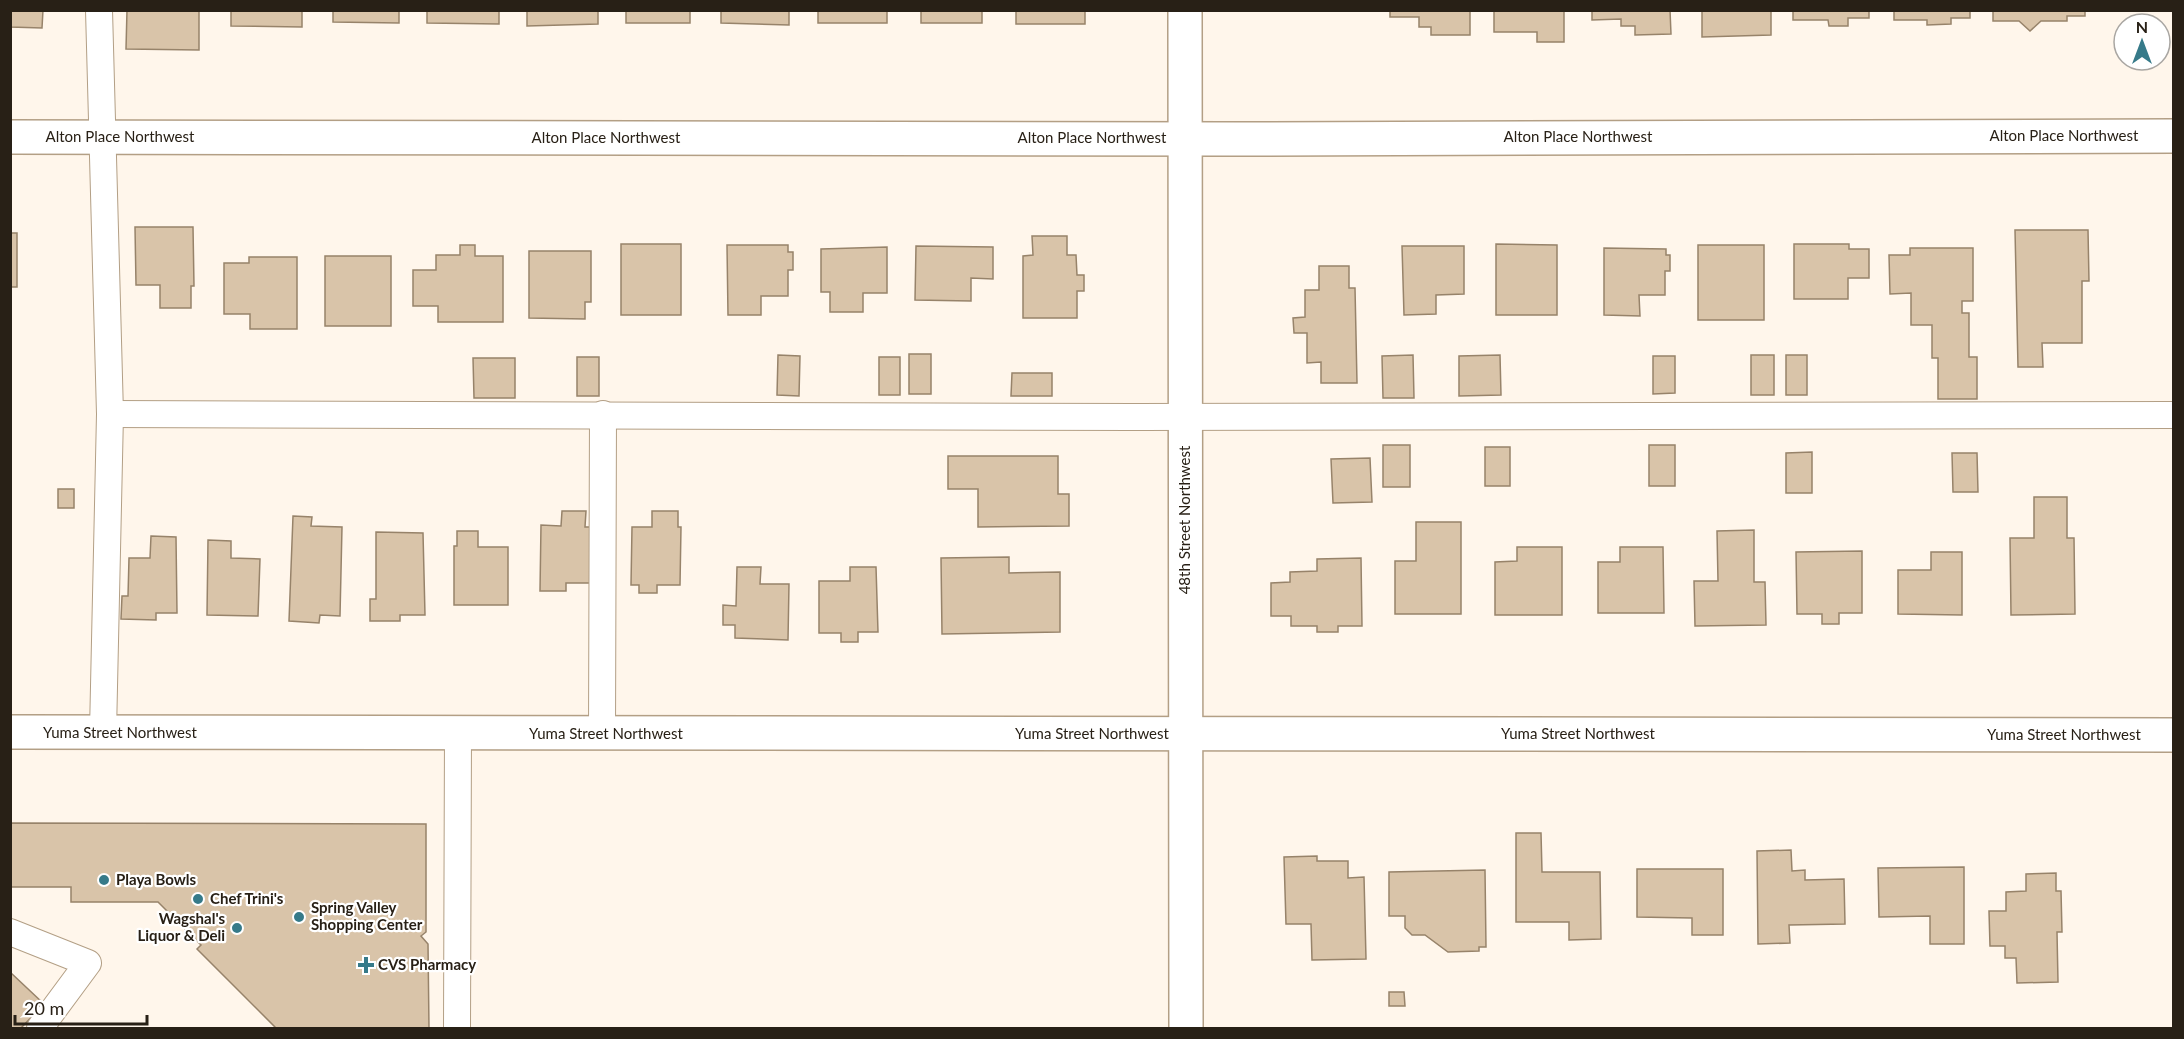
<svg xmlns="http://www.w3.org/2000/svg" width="2184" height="1039" viewBox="0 0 2184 1039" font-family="Lato,sans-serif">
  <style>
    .building { fill: #d9c4a9; stroke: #97836a; stroke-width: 1.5 }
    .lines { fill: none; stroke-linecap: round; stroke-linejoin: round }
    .service-casing { stroke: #b39f85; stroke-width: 28 }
    .minor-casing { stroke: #b39f85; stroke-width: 36 }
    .service { stroke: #fff; stroke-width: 26 }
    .minor { stroke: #fff; stroke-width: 33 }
    .poi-dot { fill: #367a89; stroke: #fff; stroke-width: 2 }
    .labels { text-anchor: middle; stroke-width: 4.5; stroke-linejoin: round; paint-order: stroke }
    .street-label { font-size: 15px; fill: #282016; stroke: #fff }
    .poi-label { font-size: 15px; font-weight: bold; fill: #282016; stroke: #fff; text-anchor: start }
  </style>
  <rect width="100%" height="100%" fill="#fff6eb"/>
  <g class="building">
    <path d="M 10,10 L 43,10 L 42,28 L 10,27 Z"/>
    <path d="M 127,10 L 199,10 L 199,50 L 126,49 Z"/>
    <path d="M 231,10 L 302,10 L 302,27 L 231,26 Z"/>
    <path d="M 333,10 L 399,10 L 399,23 L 333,22 Z"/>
    <path d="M 427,10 L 499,10 L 499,24 L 427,23 Z"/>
    <path d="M 527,10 L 598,10 L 598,24 L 527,26 Z"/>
    <rect x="626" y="10" width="64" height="13"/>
    <path d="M 721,10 L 789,10 L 789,25 L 721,23 Z"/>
    <rect x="818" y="10" width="69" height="13"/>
    <rect x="921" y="10" width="61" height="13"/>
    <rect x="1016" y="10" width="69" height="14"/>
    <path d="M 1390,10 L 1470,10 L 1470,35 L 1431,35 L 1431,27 L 1419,27 L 1419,17 L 1390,17 Z"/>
    <path d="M 1494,10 L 1564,10 L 1564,42 L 1537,42 L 1537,32 L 1494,32 Z"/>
    <path d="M 1592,10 L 1670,10 L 1671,34 L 1635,35 L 1635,26 L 1621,26 L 1621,19 L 1592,20 Z"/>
    <path d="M 1702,10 L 1771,10 L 1771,35 L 1702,37 Z"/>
    <path d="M 1793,10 L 1869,10 L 1869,18 L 1848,18 L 1848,26 L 1829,26 L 1828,20 L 1793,20 Z"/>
    <path d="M 1894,10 L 1970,10 L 1970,18 L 1951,18 L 1951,24 L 1927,25 L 1927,20 L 1894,20 Z"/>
    <path d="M 1993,10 L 2085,10 L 2085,16 L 2067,16 L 2067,21 L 2041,21 L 2030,31 L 2019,21 L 1993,21 Z"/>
    <path d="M 135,227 L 193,227 L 194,286 L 191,286 L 191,308 L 160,308 L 160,285 L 136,285 Z"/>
    <path d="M 2015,230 L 2088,230 L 2089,281 L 2082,281 L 2082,343 L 2042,343 L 2043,367 L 2018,367 Z"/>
    <rect x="10" y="233" width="7" height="54"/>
    <path d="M 1032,236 L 1067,236 L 1067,255 L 1076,255 L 1077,275 L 1084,275 L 1084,291 L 1077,291 L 1077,318 L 1023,318 L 1023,256 L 1033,255 Z"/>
    <rect x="621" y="244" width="60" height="71"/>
    <path d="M 1496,244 L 1557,245 L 1557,315 L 1496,315 Z"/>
    <path d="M 1794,244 L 1849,244 L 1849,249 L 1869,249 L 1869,278 L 1848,278 L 1848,299 L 1794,299 Z"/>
    <path d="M 460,245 L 475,245 L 475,256 L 503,256 L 503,322 L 438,322 L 438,306 L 413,306 L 413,270 L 436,270 L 436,255 L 460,255 Z"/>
    <path d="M 727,245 L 788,245 L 788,252 L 793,252 L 793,270 L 788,270 L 788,296 L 761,296 L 761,315 L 728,315 Z"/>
    <rect x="1698" y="245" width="66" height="75"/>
    <path d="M 916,246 L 993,247 L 993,279 L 971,278 L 971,301 L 915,300 Z"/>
    <path d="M 1402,246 L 1464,246 L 1464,294 L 1436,295 L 1436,314 L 1404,315 Z"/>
    <path d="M 887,247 L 887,293 L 863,293 L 863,312 L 830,312 L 830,292 L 821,292 L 821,249 Z"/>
    <path d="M 1604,248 L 1666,249 L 1666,255 L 1670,255 L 1670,271 L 1665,271 L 1665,295 L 1639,295 L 1640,316 L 1604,315 Z"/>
    <path d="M 1910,248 L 1973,248 L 1973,301 L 1962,301 L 1962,313 L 1969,313 L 1969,357 L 1977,357 L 1977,399 L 1938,399 L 1938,358 L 1932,358 L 1932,325 L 1911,325 L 1911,293 L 1890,294 L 1889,255 L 1910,255 Z"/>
    <path d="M 529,251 L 591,251 L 591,302 L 585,302 L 585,319 L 529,318 Z"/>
    <rect x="325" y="256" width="66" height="70"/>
    <path d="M 249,257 L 297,257 L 297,329 L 250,329 L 250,314 L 224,314 L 224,263 L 249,263 Z"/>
    <path d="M 1319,266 L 1349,266 L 1349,288 L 1355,288 L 1357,383 L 1321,383 L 1321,362 L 1307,363 L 1307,333 L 1294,333 L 1293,318 L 1305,317 L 1305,290 L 1319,290 Z"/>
    <rect x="909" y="354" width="22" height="40"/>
    <path d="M 778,355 L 800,356 L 799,396 L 777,395 Z"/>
    <path d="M 1413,355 L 1414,398 L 1383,398 L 1382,356 Z"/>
    <path d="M 1500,355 L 1501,395 L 1459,396 L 1459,356 Z"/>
    <rect x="1751" y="355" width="23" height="40"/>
    <rect x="1786" y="355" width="21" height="40"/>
    <path d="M 1653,356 L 1675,356 L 1675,393 L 1653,394 Z"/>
    <rect x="577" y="357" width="22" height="39"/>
    <rect x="879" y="357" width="21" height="38"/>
    <path d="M 473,358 L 515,358 L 515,398 L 474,398 Z"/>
    <path d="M 1012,373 L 1052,373 L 1052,396 L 1011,396 Z"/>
    <rect x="1383" y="445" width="27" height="42"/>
    <rect x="1649" y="445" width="26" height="41"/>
    <rect x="1485" y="447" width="25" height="39"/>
    <path d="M 1812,452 L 1812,493 L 1786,493 L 1786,453 Z"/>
    <path d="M 1952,453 L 1977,453 L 1978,492 L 1953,492 Z"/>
    <path d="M 948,456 L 1058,456 L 1058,494 L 1069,494 L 1069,526 L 978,527 L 978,489 L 948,489 Z"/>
    <path d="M 1370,458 L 1372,502 L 1333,503 L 1331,459 Z"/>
    <rect x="58" y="489" width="16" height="19"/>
    <path d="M 2034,497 L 2067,497 L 2067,538 L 2074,538 L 2075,614 L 2011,615 L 2010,538 L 2034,538 Z"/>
    <path d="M 562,511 L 586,511 L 585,527 L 591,527 L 590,583 L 566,583 L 566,591 L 540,591 L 541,525 L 561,526 Z"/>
    <path d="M 652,511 L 678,511 L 678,527 L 681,527 L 680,585 L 657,585 L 657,593 L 639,593 L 639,585 L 631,585 L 632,527 L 652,527 Z"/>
    <path d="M 293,516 L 312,517 L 311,526 L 342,527 L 340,616 L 320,615 L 319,623 L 289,621 Z"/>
    <path d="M 1416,522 L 1461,522 L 1461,614 L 1395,614 L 1395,561 L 1416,561 Z"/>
    <path d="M 1754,530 L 1754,582 L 1765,582 L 1766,625 L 1695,626 L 1694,581 L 1718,581 L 1717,531 Z"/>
    <path d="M 457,531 L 478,531 L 478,547 L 508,547 L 508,605 L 454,605 L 454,546 L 457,546 Z"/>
    <path d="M 376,532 L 423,533 L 425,615 L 400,615 L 400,621 L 370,621 L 370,599 L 376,599 Z"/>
    <path d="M 151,536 L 176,537 L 177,613 L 156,613 L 156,620 L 121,619 L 122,596 L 128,596 L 129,558 L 150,558 Z"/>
    <path d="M 208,540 L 231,541 L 231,558 L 260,559 L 258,616 L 207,615 Z"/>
    <path d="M 1517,547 L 1562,547 L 1562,615 L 1495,615 L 1495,562 L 1517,561 Z"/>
    <path d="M 1620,547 L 1663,547 L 1664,613 L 1598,613 L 1598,562 L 1620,562 Z"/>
    <path d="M 1862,551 L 1862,613 L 1839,613 L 1839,624 L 1822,624 L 1822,614 L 1797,614 L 1796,552 Z"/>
    <path d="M 1931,552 L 1962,552 L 1962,615 L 1898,614 L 1898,570 L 1931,570 Z"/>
    <path d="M 1009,557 L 1009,573 L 1060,572 L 1060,632 L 942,634 L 941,558 Z"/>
    <path d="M 1361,558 L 1362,626 L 1338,626 L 1338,632 L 1317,632 L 1317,626 L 1291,626 L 1291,616 L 1271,616 L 1271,583 L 1290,582 L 1290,572 L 1317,571 L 1317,559 Z"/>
    <path d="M 737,567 L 761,567 L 760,584 L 789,584 L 788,640 L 735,638 L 735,625 L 723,625 L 723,605 L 736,606 Z"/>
    <path d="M 850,567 L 876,567 L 878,632 L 858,632 L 858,642 L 841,642 L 841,633 L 819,633 L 819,581 L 850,581 Z"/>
    <path d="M 10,823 L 426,824 L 426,932 L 421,936 L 428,944 L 429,1028 L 276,1028 L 197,949 L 201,945 L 158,902 L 71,902 L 71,887 L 10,887 Z"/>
    <path d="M 1516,833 L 1541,833 L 1542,872 L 1600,872 L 1601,939 L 1569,940 L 1569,922 L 1516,922 Z"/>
    <path d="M 1791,850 L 1792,871 L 1805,870 L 1805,880 L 1844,879 L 1845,924 L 1789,925 L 1790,943 L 1758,944 L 1757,851 Z"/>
    <path d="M 1317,856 L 1317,861 L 1348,861 L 1348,878 L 1364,877 L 1366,959 L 1312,960 L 1311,924 L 1286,924 L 1284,857 Z"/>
    <path d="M 1964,867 L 1964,944 L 1930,944 L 1930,916 L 1879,917 L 1878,868 Z"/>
    <path d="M 1637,869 L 1723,869 L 1723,935 L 1692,935 L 1692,918 L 1637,917 Z"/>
    <path d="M 1485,870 L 1486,947 L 1479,947 L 1479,951 L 1448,952 L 1425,935 L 1412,935 L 1405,928 L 1405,916 L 1389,916 L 1389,872 Z"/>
    <path d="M 2056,873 L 2056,891 L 2061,891 L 2062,932 L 2057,932 L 2058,982 L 2017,983 L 2016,958 L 2005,958 L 2005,946 L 1990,946 L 1989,911 L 2006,911 L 2006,892 L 2026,891 L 2026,874 Z"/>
    <path d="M 10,972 L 44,1004 L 21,1028 L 10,1028 Z"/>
    <path d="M 1389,992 L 1404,992 L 1405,1006 L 1389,1006 Z"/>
  </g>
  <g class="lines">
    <defs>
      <g id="service">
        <path d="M 99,10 L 110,414 L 103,732"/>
        <path d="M 110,414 L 1135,417 L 2174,415"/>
        <path d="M 602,734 L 603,414"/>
        <path d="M 10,932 L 88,963 L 40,1028"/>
        <path d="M 457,1028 L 458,734"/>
      </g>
      <g id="minor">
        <path d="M 1185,10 L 1186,1028"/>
        <path d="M 10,137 L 1236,139 L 2174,136"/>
        <path d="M 10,732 L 2174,735"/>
      </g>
    </defs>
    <use href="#service" class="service-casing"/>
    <use href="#minor" class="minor-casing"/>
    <use href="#service" class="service"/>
    <use href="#minor" class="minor"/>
  </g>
  <g class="poi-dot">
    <circle cx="104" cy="880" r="6"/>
    <circle cx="198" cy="899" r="6"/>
    <circle cx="299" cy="917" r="6"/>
    <circle cx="237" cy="928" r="6"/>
    <path d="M363 956h6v6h6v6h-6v6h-6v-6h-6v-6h6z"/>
  </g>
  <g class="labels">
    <g class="street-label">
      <text x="2064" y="141">Alton Place Northwest</text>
      <text x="120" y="142">Alton Place Northwest</text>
      <text x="1578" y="142">Alton Place Northwest</text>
      <text x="606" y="143">Alton Place Northwest</text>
      <text x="1092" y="143">Alton Place Northwest</text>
      <text transform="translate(1185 520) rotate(-90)" y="5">48th Street Northwest</text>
      <text x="120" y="738">Yuma Street Northwest</text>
      <text x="606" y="739">Yuma Street Northwest</text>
      <text x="1092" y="739">Yuma Street Northwest</text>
      <text x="1578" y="739">Yuma Street Northwest</text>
      <text x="2064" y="740">Yuma Street Northwest</text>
    </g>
    <g class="poi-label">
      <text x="116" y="885">Playa Bowls</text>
      <text x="210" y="904">Chef Trini's</text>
      <text x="311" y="913">Spring Valley<tspan x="311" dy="17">Shopping Center</tspan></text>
      <text x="225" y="924" text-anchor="end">Wagshal's<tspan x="225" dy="17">Liquor &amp; Deli</tspan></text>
      <text x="378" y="970">CVS Pharmacy</text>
    </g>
  </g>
  <rect width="2184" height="1039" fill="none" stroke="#282016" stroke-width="24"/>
  <g transform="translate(2142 42)"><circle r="28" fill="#ffffff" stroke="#a9a6a2" stroke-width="1.5"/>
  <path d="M0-4.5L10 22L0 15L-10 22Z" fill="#367a89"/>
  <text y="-9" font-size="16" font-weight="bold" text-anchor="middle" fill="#282016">N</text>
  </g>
  <path d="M15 1015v9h132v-9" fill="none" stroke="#282016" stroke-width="3"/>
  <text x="24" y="1015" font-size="18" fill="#282016" stroke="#ffffff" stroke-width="4.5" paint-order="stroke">20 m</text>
</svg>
